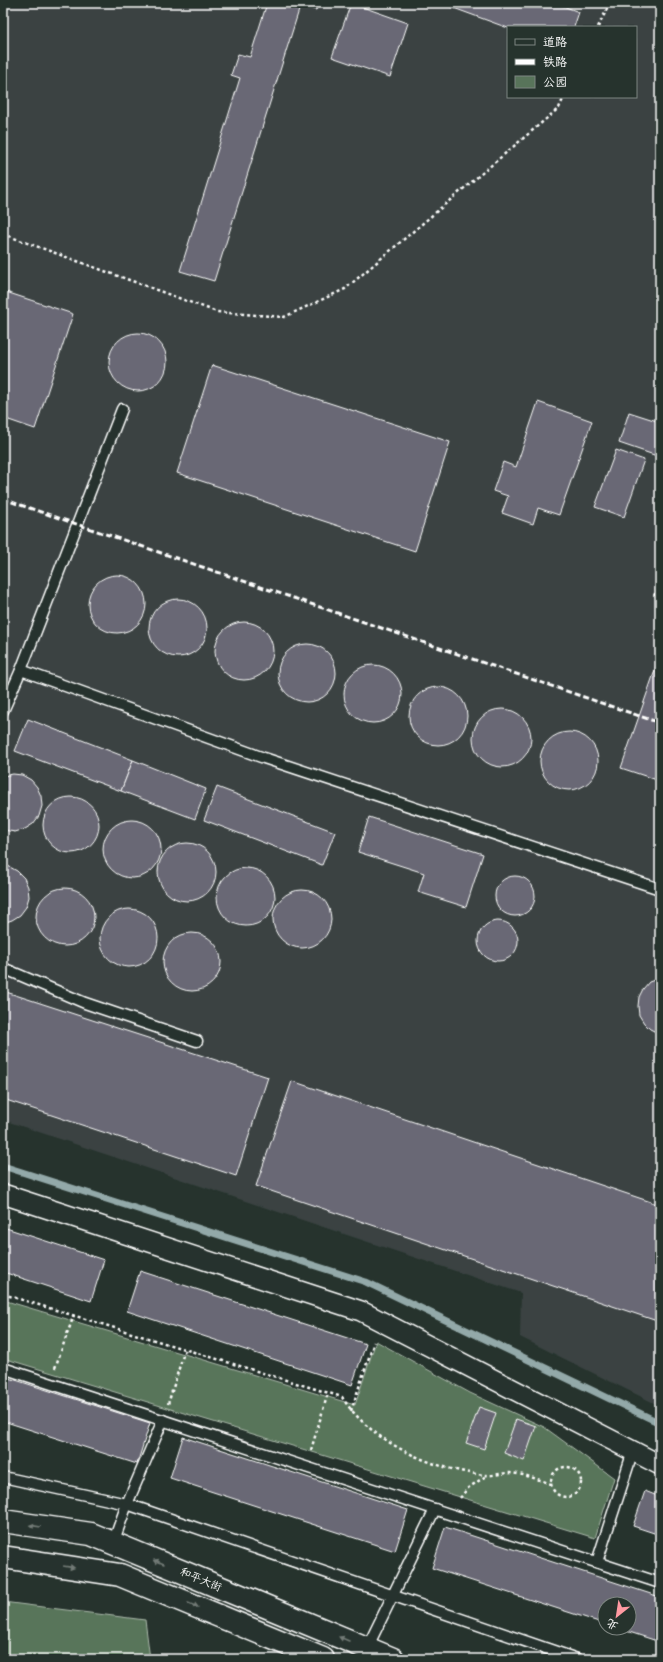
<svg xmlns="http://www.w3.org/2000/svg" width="663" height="1662" viewBox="0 0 663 1662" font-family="Mali,'LXGW WenKai TC',sans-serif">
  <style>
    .built { fill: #3a4342; fill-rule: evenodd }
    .green { fill: #58745a; stroke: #acbaac }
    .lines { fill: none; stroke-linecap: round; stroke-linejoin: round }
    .stream { stroke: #93a9a9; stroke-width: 7 }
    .building { fill: #696874; stroke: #fff }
    .service-casing { stroke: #fff; stroke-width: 13 }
    .minor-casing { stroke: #fff; stroke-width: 22 }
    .secondary-casing { stroke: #fff; stroke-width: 25 }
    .path { stroke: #fff; stroke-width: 2.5; stroke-dasharray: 3 3; stroke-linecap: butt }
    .service { stroke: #26332d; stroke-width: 10 }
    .minor { stroke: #26332d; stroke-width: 19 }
    .secondary { stroke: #26332d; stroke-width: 22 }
    .rail { stroke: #fff; stroke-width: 3; stroke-dasharray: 6 3; stroke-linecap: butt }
    .oneway { fill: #727a76 }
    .labels { text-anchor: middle; stroke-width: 3; stroke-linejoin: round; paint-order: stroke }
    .street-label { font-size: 11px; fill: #fff; stroke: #26332d }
  </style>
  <rect width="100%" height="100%" fill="#26332d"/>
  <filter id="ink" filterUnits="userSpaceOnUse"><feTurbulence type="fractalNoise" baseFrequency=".025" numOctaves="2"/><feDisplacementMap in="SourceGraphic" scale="8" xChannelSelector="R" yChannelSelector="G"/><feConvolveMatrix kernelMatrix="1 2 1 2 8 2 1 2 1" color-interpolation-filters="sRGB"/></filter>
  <g filter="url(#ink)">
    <path class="built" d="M 3,3 L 660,3 L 660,1406 L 520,1337 L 521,1293 L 3,1120 ZM 508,27 L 636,27 L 636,97 L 508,97 Z"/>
    <g class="green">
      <path d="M 3,1300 L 355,1405 L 376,1341 L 470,1393 L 544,1427 L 614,1478 L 595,1538 L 3,1358 Z"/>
      <path d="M 3,1602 L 145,1620 L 150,1659 L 3,1659 Z"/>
    </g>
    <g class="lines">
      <path class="stream" d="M 3,1166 L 366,1282 L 660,1423"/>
    </g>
    <g class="building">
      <path d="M 267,3 L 276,3 L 299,10 L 214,281 L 180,271 L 240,78 L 231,75 L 238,54 L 250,57 Z"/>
      <path d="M 294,3 L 319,3 L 316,10 Z"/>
      <path d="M 351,3 L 408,23 L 390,77 L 332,57 Z"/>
      <path d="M 440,3 L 555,3 L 579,12 L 574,27 L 508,27 L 508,28 Z"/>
      <path d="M 3,291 L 73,314 L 35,429 L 3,418 Z"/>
      <circle cx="138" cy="362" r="29"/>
      <path d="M 212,365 L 450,442 L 415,551 L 177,473 Z"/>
      <path d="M 538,402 L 592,421 L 559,515 L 538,508 L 533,524 L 502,513 L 508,496 L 493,491 L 503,462 L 516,467 Z"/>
      <path d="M 629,412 L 660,422 L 660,457 L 619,443 Z"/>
      <path d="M 616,450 L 644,460 L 624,517 L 595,507 Z"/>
      <circle cx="117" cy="604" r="29"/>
      <circle cx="178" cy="628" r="29"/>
      <circle cx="244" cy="651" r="29"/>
      <circle cx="307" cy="673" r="29"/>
      <path d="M 660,656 L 660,781 L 621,768 Z"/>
      <circle cx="373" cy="694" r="29"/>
      <circle cx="438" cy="716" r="29"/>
      <circle cx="502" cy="738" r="29"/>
      <path d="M 28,719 L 133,760 L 121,791 L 15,751 Z"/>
      <circle cx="569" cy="761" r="29"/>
      <path d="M 133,760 L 206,789 L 195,819 L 121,791 Z"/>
      <path d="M 13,774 L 22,775 L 31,780 L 37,787 L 41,796 L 42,806 L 39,816 L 33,824 L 25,829 L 15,832 L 3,830 L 3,776 Z"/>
      <path d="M 217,787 L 335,832 L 322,865 L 204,820 Z"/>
      <circle cx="71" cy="825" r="28"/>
      <path d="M 369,817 L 483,854 L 466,907 L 418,892 L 424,873 L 358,852 Z"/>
      <circle cx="132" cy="849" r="29"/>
      <circle cx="187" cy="872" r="29"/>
      <path d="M 3,866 L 8,866 L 17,871 L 24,878 L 28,887 L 29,897 L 26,907 L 20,915 L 12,920 L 3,923 Z"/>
      <circle cx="246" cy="897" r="29"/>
      <circle cx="515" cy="896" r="20"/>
      <circle cx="65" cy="917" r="29"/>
      <circle cx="302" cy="919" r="29"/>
      <circle cx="129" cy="938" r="29"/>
      <circle cx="498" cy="941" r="20"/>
      <circle cx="192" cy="962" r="29"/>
      <path d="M 660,978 L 660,1034 L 650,1029 L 644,1023 L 639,1015 L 638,1006 L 639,997 L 643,989 L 649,982 Z"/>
      <path d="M 3,991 L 268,1077 L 236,1176 L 3,1099 Z"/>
      <path d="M 292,1081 L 660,1205 L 660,1322 L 256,1186 Z"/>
      <path d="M 3,1227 L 104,1260 L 91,1301 L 3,1272 Z"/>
      <path d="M 140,1271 L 366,1344 L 352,1385 L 127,1311 Z"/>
      <path d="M 3,1376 L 150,1423 L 137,1464 L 3,1421 Z"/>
      <path d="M 479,1407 L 496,1413 L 484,1449 L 466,1443 Z"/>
      <path d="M 516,1419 L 536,1426 L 524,1461 L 504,1453 Z"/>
      <path d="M 183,1437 L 408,1510 L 395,1551 L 170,1478 Z"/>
      <path d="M 645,1491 L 660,1497 L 660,1535 L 633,1526 Z"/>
      <path d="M 445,1527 L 660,1597 L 660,1631 L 657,1641 L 617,1628 L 629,1628 L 629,1604 L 605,1604 L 605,1624 L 432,1568 Z"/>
    </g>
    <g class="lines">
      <defs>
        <g id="service">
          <path d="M 21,670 L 264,758 L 660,889"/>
          <path d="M 3,711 L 21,670 L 122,409"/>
          <path d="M 3,968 L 85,1003 L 197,1041"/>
          <path d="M 3,1368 L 660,1583"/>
          <path d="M 3,1477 L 127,1504 L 577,1659"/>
          <path d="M 113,1543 L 127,1504 L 163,1420"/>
          <path d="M 597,1562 L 633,1451"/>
          <path d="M 367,1648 L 435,1509"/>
        </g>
        <path id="minor" d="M 3,1194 L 361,1311 L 660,1465"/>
        <g id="secondary">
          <path d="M 3,1521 L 91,1534 L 393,1659"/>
          <path d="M 3,1557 L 120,1575 L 323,1659"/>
        </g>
      </defs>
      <use href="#service" class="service-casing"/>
      <use href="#minor" class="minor-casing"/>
      <use href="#secondary" class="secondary-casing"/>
      <g class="path">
        <path d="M 598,27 L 610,3"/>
        <path d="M 3,234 L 217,312 L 284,317 L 345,289 L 559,108 L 564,97"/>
        <path d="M 654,596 L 660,582"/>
        <path d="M 3,1294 L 342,1397 C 370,1442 433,1470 485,1475 C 493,1476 502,1473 510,1473 C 524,1474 537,1479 551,1484"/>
        <path d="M 55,1368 L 74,1315"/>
        <path d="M 168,1404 L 185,1349"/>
        <path d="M 351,1411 L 374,1342"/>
        <path d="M 311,1450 L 328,1393"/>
        <circle cx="566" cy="1482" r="15"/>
        <path d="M 460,1498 L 468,1488 L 486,1476"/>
      </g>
      <use href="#service" class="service"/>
      <use href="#minor" class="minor"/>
      <use href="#secondary" class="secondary"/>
      <path class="rail" d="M 3,499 L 660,723"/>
    </g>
    <defs><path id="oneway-solid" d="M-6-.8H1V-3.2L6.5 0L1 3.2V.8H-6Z"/></defs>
    <g class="oneway">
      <use href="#oneway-solid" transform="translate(35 1526) rotate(-171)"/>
      <use href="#oneway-solid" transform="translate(159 1562) rotate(-157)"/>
      <use href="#oneway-solid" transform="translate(69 1567) rotate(9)"/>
      <use href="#oneway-solid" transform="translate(193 1605) rotate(23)"/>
      <use href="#oneway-solid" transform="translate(344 1639) rotate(-157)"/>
    </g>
  </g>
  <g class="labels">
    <g class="street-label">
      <text transform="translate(201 1579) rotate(23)" y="4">和平大街</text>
    </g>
  </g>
  <rect width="663" height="1662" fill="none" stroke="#26332d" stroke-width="16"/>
  <rect x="8" y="8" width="647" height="1646" fill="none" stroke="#fff" stroke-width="1.5" filter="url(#ink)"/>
  <rect x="507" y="26" width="130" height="72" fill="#26332d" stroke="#7d8581"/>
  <rect x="515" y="39" width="20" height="6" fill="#26332d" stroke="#7d8581"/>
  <text x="543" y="46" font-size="12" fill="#ffffff">道路</text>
  <rect x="515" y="59" width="20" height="6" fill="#ffffff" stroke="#7d8581"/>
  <text x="543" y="66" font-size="12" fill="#ffffff">铁路</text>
  <rect x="515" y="76" width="20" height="12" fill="#58745a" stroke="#7d8581"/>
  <text x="543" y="86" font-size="12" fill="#ffffff">公园</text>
  <g transform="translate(617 1616) rotate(210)"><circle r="19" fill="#26332d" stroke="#7d8581"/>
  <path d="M0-3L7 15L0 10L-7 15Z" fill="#ff9aa2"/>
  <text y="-6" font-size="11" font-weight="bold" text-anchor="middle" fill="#ffffff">北</text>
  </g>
</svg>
